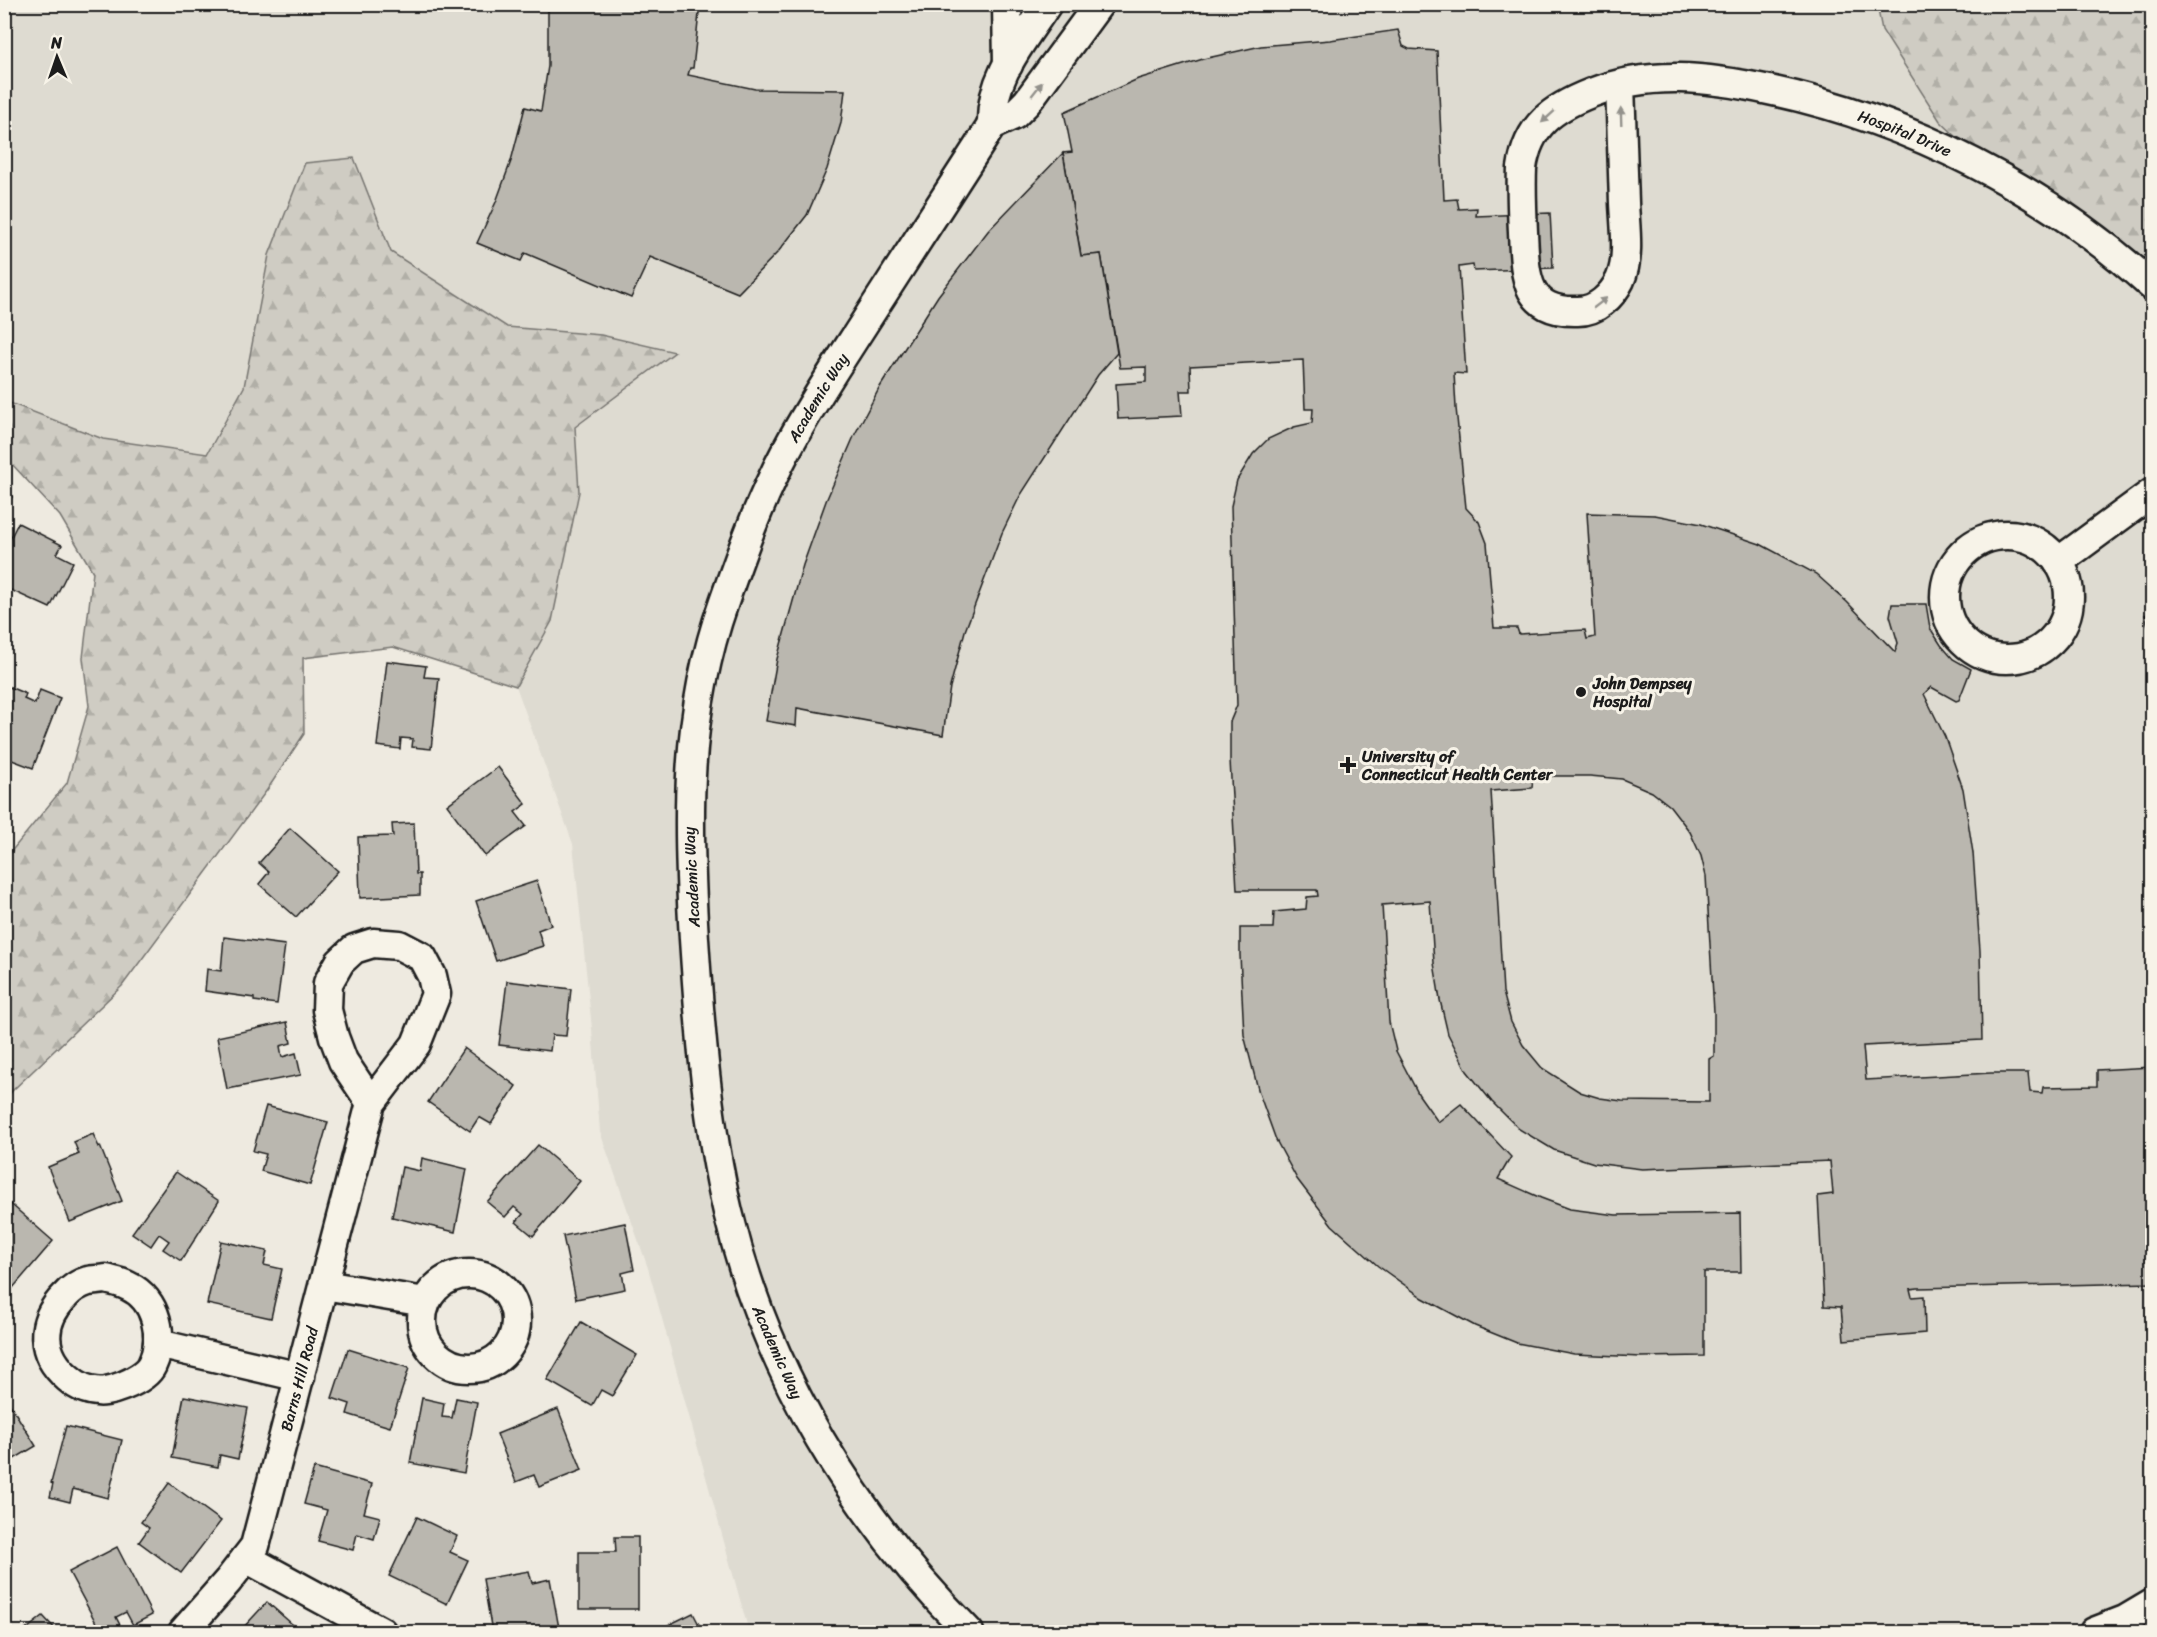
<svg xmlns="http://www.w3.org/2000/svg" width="2157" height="1637" viewBox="0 0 2157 1637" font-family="Sriracha,sans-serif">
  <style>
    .built { fill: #dedbd1 }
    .forest { fill: url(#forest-firs); stroke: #767470; stroke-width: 1.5 }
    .building { fill: #bab7af; stroke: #1c1c1c; stroke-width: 1.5; fill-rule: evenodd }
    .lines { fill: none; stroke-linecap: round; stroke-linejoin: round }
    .minor-casing { stroke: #1c1c1c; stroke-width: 33 }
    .minor { stroke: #f7f3e8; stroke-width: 28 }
    .oneway { fill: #94928c }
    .poi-dot { fill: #1c1c1c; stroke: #f7f3e8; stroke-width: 2 }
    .labels { text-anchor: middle; stroke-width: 6; stroke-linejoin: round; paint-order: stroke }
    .street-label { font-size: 16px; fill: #1c1c1c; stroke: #f7f3e8 }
    .poi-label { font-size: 16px; font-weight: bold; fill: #1c1c1c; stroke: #f7f3e8; text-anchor: start }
  </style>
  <defs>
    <pattern id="forest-firs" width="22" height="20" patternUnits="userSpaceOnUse" patternTransform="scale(1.5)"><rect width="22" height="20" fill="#cfccc3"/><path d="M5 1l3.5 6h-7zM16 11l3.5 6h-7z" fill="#b1afa7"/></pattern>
  </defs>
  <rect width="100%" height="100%" fill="#eeeae0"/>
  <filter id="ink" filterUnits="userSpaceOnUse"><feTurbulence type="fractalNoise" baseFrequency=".0167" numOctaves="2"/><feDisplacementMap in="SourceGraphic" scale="12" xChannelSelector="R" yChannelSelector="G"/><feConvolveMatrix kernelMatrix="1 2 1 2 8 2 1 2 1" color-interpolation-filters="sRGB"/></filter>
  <g filter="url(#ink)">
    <path class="built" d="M 4,5 L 2152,5 L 2152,1632 L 749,1632 L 648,1268 L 600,1132 L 592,1029 L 573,844 L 516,686 L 5,436 Z"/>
    <g class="forest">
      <path d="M 1877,5 L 2152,5 L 2152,283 L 1988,167 L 1940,121 L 1882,30 Z"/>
      <path d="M 354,158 L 391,252 L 507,327 L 601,335 L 675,352 L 575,427 L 579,492 L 552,621 L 516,686 L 393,647 L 303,658 L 304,734 L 267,790 L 122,986 L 12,1091 L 5,1101 L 5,859 L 67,783 L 89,706 L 83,658 L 93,572 L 60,516 L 11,463 L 5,460 L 5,401 L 103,439 L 207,454 L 244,387 L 269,255 L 305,163 Z"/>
    </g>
    <g class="building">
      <path d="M 548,4 L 700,4 L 693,68 L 690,68 L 688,75 L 755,89 L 845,90 L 841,123 L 827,169 L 807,215 L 778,252 L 738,293 L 650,257 L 631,298 L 525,253 L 521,261 L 477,243 L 496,202 L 511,161 L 525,107 L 541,111 L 548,66 Z"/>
      <path d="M 1398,30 L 1403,46 L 1409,49 L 1437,51 L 1444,200 L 1457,199 L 1459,209 L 1477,208 L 1476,216 L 1550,213 L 1553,268 L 1474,271 L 1473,265 L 1459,267 L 1466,374 L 1454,373 L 1456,408 L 1466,508 L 1479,522 L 1487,543 L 1494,628 L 1517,628 L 1519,634 L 1585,630 L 1587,639 L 1595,637 L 1587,513 L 1655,515 L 1701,524 L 1760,544 L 1816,574 L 1847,602 L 1895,652 L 1898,643 L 1890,616 L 1892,604 L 1926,604 L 1930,628 L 1941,645 L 1953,659 L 1971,669 L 1959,700 L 1956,701 L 1931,687 L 1924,694 L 1945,737 L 1963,789 L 1973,853 L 1980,951 L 1982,1040 L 1863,1046 L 1866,1080 L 1991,1073 L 2028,1073 L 2030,1092 L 2042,1093 L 2043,1087 L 2097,1086 L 2097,1070 L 2152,1067 L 2152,1283 L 1918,1288 L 1910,1289 L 1912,1297 L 1924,1296 L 1925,1333 L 1844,1340 L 1841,1307 L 1824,1306 L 1818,1196 L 1833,1194 L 1830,1161 L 1642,1169 L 1594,1163 L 1554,1150 L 1519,1129 L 1492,1102 L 1467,1071 L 1448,1034 L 1440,1000 L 1434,963 L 1430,901 L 1382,905 L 1389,1022 L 1396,1051 L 1419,1095 L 1438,1122 L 1461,1104 L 1511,1157 L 1498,1179 L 1541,1198 L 1570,1209 L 1616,1215 L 1740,1213 L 1741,1272 L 1704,1272 L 1704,1356 L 1641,1357 L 1574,1354 L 1517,1343 L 1475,1326 L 1423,1298 L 1378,1266 L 1332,1225 L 1297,1179 L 1276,1140 L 1259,1093 L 1244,1035 L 1240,955 L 1240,928 L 1273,928 L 1274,912 L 1306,909 L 1307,897 L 1318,896 L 1317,890 L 1237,890 L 1230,760 L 1230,722 L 1237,705 L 1231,506 L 1237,480 L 1253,454 L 1268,439 L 1294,427 L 1312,423 L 1313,409 L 1305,409 L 1303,360 L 1190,366 L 1191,391 L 1180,391 L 1182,416 L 1118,419 L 1116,384 L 1146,382 L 1146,367 L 1120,368 L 1101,254 L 1081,256 L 1063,153 L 1072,152 L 1064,112 L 1138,79 L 1203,59 L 1261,46 L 1330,40 ZM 1533,776 L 1590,776 L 1622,779 L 1652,792 L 1670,806 L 1690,832 L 1701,856 L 1706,876 L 1714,1012 L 1714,1056 L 1709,1059 L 1709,1102 L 1622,1101 L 1600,1098 L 1580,1092 L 1542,1068 L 1523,1045 L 1511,1022 L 1503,992 L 1491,791 L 1532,788 Z"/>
      <path d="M 1063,153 L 1081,256 L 1101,254 L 1117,353 L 1098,375 L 1020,496 L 1002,533 L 965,631 L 950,687 L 943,735 L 797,708 L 796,726 L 766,721 L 777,659 L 803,565 L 826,501 L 855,434 L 880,387 L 938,296 L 988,231 Z"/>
      <path d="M 4,492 L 12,497 L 4,508 Z"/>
      <path d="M 18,523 L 62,545 L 57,554 L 73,562 L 50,608 L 4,587 L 4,551 Z"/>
      <path d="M 2152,612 L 2152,639 L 2145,615 Z"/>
      <path d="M 387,661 L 426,666 L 424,677 L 439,678 L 431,749 L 412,747 L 413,739 L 401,738 L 400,749 L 377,746 Z"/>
      <path d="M 7,686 L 26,694 L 24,699 L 35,704 L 40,690 L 60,698 L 33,768 L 4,757 L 4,692 Z"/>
      <path d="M 498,767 L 526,804 L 515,812 L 526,826 L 485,856 L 447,805 Z"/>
      <path d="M 414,823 L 416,874 L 420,874 L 420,895 L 360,898 L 358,837 L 393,836 L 392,824 Z"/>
      <path d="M 290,828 L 338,871 L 296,917 L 259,884 L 269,872 L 259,863 Z"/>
      <path d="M 537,881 L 551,925 L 538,930 L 543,946 L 496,961 L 476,901 Z"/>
      <path d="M 224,937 L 285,945 L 277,1004 L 254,1001 L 254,998 L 205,991 L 207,969 L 221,971 Z"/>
      <path d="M 507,981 L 571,989 L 566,1036 L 552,1035 L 550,1051 L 499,1045 Z"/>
      <path d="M 287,1022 L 291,1043 L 280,1046 L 282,1057 L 296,1053 L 301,1075 L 227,1089 L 217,1037 Z"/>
      <path d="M 464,1048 L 516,1086 L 491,1124 L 479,1117 L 470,1131 L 428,1102 Z"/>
      <path d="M 266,1106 L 328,1122 L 310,1185 L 261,1171 L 266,1154 L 253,1151 Z"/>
      <path d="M 93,1134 L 99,1147 L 100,1146 L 122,1201 L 70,1222 L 48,1167 L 79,1154 L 74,1142 Z"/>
      <path d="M 538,1145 L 580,1181 L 533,1236 L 516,1222 L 523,1214 L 514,1207 L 505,1217 L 487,1202 Z"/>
      <path d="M 422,1158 L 467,1169 L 455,1232 L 392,1217 L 402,1167 L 420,1171 Z"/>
      <path d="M 176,1172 L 219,1201 L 181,1261 L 163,1249 L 169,1241 L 159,1234 L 151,1246 L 132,1233 Z"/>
      <path d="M 5,1199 L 53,1241 L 12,1289 L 4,1282 Z"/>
      <path d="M 625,1223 L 634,1270 L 622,1273 L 625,1289 L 576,1299 L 563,1236 Z"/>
      <path d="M 221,1241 L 267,1251 L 264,1265 L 282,1269 L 271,1318 L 207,1304 Z"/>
      <path d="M 581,1322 L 637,1355 L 612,1396 L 601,1390 L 592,1406 L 547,1380 Z"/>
      <path d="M 348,1349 L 409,1368 L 390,1427 L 347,1414 L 350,1404 L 332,1398 Z"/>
      <path d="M 4,1395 L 36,1446 L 4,1465 Z"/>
      <path d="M 184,1396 L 248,1408 L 238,1459 L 220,1455 L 218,1467 L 172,1458 Z"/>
      <path d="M 422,1398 L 444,1403 L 442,1417 L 452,1418 L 456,1398 L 477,1402 L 464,1473 L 410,1463 Z"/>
      <path d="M 558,1409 L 582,1470 L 539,1487 L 534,1475 L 516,1482 L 497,1434 Z"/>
      <path d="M 66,1426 L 122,1440 L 108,1498 L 73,1489 L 70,1502 L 50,1497 L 53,1484 L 51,1483 Z"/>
      <path d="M 314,1468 L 372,1484 L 364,1513 L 380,1517 L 374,1539 L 357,1534 L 353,1550 L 318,1541 L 327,1510 L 304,1504 Z"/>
      <path d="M 169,1483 L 221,1521 L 181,1573 L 139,1542 L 149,1528 L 141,1522 Z"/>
      <path d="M 417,1517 L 457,1536 L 450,1552 L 468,1560 L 447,1604 L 389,1576 Z"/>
      <path d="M 615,1537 L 638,1537 L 638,1609 L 579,1609 L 579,1552 L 616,1552 Z"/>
      <path d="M 117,1547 L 152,1615 L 133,1625 L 126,1612 L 116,1617 L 121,1627 L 110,1632 L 101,1632 L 69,1572 Z"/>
      <path d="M 529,1571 L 532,1583 L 550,1579 L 559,1628 L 532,1632 L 492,1632 L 483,1579 Z"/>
      <path d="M 267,1602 L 301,1632 L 245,1632 L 242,1629 Z"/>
      <path d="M 693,1613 L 703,1632 L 654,1632 Z"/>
      <path d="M 43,1616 L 58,1632 L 23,1632 Z"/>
    </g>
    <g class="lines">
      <defs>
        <g id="minor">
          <path d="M 1007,4 L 1008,65"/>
          <path id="s1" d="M 1620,84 C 1621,124 1623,163 1624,203 C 1625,227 1630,258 1620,280 C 1612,296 1597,311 1578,311 C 1524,313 1525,274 1523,232 C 1522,211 1521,189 1522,168 C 1528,125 1553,108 1591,93 C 1650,70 1709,77 1769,90 C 1910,120 2046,189 2152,286"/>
          <path d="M 992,125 C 990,78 1022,42 1047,4"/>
          <circle cx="2007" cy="597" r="62"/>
          <path d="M 2058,562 L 2152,493"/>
          <circle cx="469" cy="1321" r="47"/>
          <path d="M 106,1279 C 113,1281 121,1282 128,1286 C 157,1299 165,1337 152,1365 C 148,1374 133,1382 123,1386 C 118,1388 112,1390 106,1391 C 92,1393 78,1387 68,1378 C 40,1354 39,1322 65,1296 C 71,1289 78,1284 88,1281 C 93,1280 100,1280 106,1279 Z"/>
          <path d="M 324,1285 L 425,1302"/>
          <path d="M 158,1344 L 300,1377"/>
          <path d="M 246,1558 L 382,1632"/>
          <path id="s2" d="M 183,1632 L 228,1581 L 255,1546 L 371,1103 L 416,1044 L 436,994 L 432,976 L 422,957 L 399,945 L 373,943 L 354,949 L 340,962 L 328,983 L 327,1010 L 334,1037 L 343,1061 L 371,1103"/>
          <path id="s3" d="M 969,1632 C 854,1516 766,1372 728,1212 C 707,1123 700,1030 694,939 C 687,822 684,715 724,602 C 742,550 761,498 787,449 C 812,402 842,358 870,314 C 911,251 951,188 992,125 L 1014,115 L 1027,102 L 1099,4"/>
          <path d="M 2094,1632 L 2125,1620 L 2152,1604"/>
        </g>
      </defs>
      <use href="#minor" class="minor-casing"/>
      <use href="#minor" class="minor"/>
    </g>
    <defs><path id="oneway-solid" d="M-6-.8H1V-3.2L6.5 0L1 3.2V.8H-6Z" transform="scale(1.5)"/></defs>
    <g class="oneway">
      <use href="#oneway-solid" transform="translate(1037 89) rotate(-52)"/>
      <use href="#oneway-solid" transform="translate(1621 116) rotate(-92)"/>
      <use href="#oneway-solid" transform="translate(1548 117) rotate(138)"/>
      <use href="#oneway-solid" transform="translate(1600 303) rotate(-38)"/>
    </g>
  </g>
  <g class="poi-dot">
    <circle cx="1581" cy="692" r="6"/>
    <path d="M1345 756h6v6h6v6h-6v6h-6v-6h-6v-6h6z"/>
  </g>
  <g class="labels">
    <g class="street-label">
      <text dy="6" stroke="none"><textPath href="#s1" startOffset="860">Hospital Drive</textPath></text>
      <text dy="6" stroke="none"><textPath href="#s3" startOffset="1332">Academic Way</textPath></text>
      <text transform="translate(691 877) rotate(-93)" y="6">Academic Way</text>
      <text transform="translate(778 1352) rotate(66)" y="6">Academic Way</text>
      <text dy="6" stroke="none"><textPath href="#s2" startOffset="285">Barns Hill Road</textPath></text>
    </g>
    <g class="poi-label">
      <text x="1593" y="689">John Dempsey<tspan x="1593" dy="18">Hospital</tspan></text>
      <text x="1362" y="762">University of<tspan x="1362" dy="18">Connecticut Health Center</tspan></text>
    </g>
  </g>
  <rect width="2157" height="1637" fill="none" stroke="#f7f3e8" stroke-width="24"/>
  <rect x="12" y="12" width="2133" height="1613" fill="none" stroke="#1c1c1c" stroke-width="2" filter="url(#ink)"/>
  <g transform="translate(57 57) rotate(358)" stroke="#f7f3e8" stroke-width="4.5" paint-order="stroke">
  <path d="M0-4.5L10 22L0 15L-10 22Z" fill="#1c1c1c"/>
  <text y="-9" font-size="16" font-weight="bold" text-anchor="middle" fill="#1c1c1c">N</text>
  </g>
</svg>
